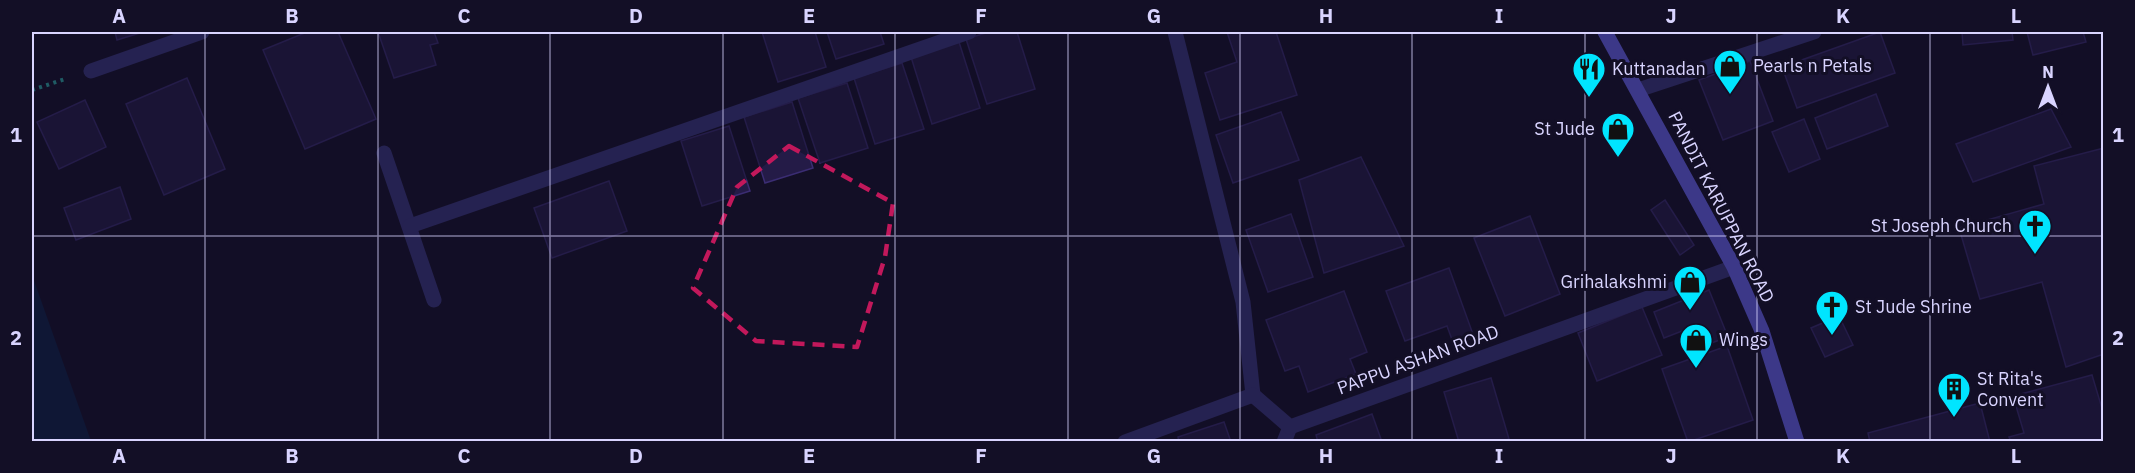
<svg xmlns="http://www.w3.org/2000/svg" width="2135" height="473" viewBox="0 0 2135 473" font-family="'IBM Plex Sans',sans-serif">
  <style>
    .water { fill: #0c2248 }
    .building { fill: #241b47; stroke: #3b2d73; stroke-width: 1.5 }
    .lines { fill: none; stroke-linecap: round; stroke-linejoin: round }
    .path { stroke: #2fb8b0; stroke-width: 4; stroke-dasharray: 3 4.5; stroke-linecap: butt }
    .lane { stroke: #3d3a85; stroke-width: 15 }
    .street { stroke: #3d3a85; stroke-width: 15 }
    .secondary { stroke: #6f6bff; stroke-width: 15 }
    .marked { fill: none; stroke: #c2185b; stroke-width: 4.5; stroke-dasharray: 12 8; stroke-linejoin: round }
    .grid { fill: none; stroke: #d9d4ff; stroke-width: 1.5; stroke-opacity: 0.55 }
    .labels { text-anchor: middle; stroke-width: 6; stroke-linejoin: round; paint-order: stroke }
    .poi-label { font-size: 18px; fill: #d9d4ff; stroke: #130f26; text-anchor: start }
    .street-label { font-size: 18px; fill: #d9d4ff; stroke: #130f26 }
    .neatline { fill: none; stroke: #d9d4ff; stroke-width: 2 }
    .grid-label { font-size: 20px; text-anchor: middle; font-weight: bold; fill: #d9d4ff }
  </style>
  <rect width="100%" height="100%" fill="#130f26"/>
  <path class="water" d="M 32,275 L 91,441 L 32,441 Z"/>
  <g class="building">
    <path d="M 115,32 L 143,32 L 117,40 Z"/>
    <path d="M 307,32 L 338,32 L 376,119 L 305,149 L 263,50 Z"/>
    <path d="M 378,32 L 434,32 L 438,43 L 430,45 L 436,65 L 394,78 Z"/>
    <path d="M 762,32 L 815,32 L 826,67 L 778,82 Z"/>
    <path d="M 827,32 L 880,32 L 884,44 L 836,59 Z"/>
    <path d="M 989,32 L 1017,32 L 1035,89 L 987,104 L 966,39 Z"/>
    <path d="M 1227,32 L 1276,32 L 1297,95 L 1220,120 L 1205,73 L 1237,62 Z"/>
    <path d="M 1880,32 L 1895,73 L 1797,108 L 1782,67 Z"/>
    <path d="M 1962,32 L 2012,32 L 2013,40 L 1963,45 Z"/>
    <path d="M 2027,32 L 2083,32 L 2086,42 L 2033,55 Z"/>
    <path d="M 959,42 L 980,108 L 932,124 L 911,57 Z"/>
    <path d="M 1750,61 L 1773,121 L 1723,140 L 1699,80 Z"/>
    <path d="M 902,63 L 924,129 L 875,144 L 854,78 Z"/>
    <path d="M 187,78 L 225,169 L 164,195 L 126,104 Z"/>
    <path d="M 847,83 L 868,148 L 820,163 L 798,98 Z"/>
    <path d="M 1876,94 L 1888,126 L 1827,149 L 1815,118 Z"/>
    <path d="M 85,100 L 106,147 L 59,169 L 37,122 Z"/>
    <path d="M 792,102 L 813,168 L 765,183 L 744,117 Z"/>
    <path d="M 2051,109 L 2071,147 L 1973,182 L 1956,144 Z"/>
    <path d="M 1281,112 L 1299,160 L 1233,183 L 1216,135 Z"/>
    <path d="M 1804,119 L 1820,159 L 1789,172 L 1772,132 Z"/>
    <path d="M 729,126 L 750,191 L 702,206 L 681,141 Z"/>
    <path d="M 2104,148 L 2104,354 L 2066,367 L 2042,282 L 1980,299 L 1959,228 L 2044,204 L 2034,166 Z"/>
    <path d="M 1361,157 L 1404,246 L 1324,273 L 1299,180 Z"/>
    <path d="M 609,181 L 627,231 L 552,258 L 534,208 Z"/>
    <path d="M 120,187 L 131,219 L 76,240 L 64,208 Z"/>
    <path d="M 1665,200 L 1694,245 L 1680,255 L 1651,210 Z"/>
    <path d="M 1291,214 L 1313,277 L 1268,292 L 1246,230 Z"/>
    <path d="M 1530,216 L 1560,294 L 1505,316 L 1474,238 Z"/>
    <path d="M 1449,268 L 1474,337 L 1454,345 L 1447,326 L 1405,341 L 1386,291 Z"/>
    <path d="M 1709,290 L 1728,337 L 1703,346 L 1695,326 L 1664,338 L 1654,312 Z"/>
    <path d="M 1344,291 L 1367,352 L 1350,359 L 1356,374 L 1308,392 L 1299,366 L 1285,371 L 1266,320 Z"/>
    <path d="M 1642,307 L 1662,355 L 1597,381 L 1578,333 Z"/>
    <path d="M 1839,316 L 1853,345 L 1825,357 L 1811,328 Z"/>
    <path d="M 1727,346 L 1753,420 L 1688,442 L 1662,369 Z"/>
    <path d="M 2092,375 L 2104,415 L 2104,442 L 2011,442 L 2009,437 L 2024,433 L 2013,396 Z"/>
    <path d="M 1491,378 L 1509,439 L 1499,442 L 1459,442 L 1444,392 Z"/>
    <path d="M 1980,403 L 1990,442 L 1870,442 L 1868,433 Z"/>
    <path d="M 1372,414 L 1382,442 L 1318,442 L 1316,435 Z"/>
    <path d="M 1224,422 L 1231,442 L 1179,442 L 1178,437 Z"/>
  </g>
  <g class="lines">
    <path class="path" d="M 32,90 L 65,79"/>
    <g class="lane">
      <path d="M 384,153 L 434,300"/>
      <path d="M 410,226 L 969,32"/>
      <path d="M 1284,442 L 1290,427"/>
    </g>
    <g class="street">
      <path d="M 1175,32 L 1243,302 L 1253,395"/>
      <path d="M 91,71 L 202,32"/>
      <path d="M 1638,90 L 1814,32"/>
      <path d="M 1253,395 L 1290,427 L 1734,267"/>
      <path d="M 1125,442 L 1253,395"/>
    </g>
    <path class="secondary" d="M 1605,32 L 1734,267 L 1762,331 L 1797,442"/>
  </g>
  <path d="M0 0H2135V473H0ZM 789,146 L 893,203 L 885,257 L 857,347 L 756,341 L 693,288 L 737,187 Z" fill="#130f26" fill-opacity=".55" fill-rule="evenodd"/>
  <path class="marked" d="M 789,146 L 893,203 L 885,257 L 857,347 L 756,341 L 693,288 L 737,187 Z"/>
  <path class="grid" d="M 205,32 L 205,442M 378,32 L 378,442M 550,32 L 550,442M 723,32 L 723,442M 895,32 L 895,442M 1068,32 L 1068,442M 1240,32 L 1240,442M 1412,32 L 1412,442M 1585,32 L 1585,442M 1757,32 L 1757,442M 1930,32 L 1930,442M 32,236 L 2104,236"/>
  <defs>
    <symbol id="shop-pin" viewBox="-11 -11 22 30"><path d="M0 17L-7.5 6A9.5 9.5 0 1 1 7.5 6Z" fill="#00e5ff" stroke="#130f26"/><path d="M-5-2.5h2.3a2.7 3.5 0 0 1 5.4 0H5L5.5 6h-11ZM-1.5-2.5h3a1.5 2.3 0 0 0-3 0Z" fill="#111"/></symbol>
    <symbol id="restaurant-pin" viewBox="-11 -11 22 30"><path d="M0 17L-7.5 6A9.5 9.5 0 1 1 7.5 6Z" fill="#00e5ff" stroke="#130f26"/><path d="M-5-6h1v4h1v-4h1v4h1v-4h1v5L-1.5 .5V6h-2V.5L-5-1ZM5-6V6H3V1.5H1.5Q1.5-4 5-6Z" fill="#111"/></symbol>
    <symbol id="church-pin" viewBox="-11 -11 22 30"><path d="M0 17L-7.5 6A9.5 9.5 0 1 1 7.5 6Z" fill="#00e5ff" stroke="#130f26"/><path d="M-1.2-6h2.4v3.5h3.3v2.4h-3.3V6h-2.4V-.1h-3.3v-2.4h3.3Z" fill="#111"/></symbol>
    <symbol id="building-pin" viewBox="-11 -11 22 30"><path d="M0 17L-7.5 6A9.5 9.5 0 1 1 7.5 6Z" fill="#00e5ff" stroke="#130f26"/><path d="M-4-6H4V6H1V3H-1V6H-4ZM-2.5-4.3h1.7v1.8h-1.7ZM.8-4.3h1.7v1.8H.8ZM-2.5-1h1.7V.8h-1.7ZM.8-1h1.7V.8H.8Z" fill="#111"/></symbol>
  </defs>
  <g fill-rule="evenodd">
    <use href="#shop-pin" x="1711" y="47" width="38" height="52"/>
    <use href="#restaurant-pin" x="1570" y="50" width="38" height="52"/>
    <use href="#shop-pin" x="1599" y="110" width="38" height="52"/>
    <use href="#church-pin" x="2016" y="207" width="38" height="52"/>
    <use href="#shop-pin" x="1671" y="263" width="38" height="52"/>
    <use href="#church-pin" x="1813" y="288" width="38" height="52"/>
    <use href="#shop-pin" x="1677" y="321" width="38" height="52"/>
    <use href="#building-pin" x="1935" y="370" width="38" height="52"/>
  </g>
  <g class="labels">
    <g class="poi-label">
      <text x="1753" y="72">Pearls n Petals</text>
      <text x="1612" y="75">Kuttanadan</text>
      <text x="1595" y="135" text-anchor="end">St Jude</text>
      <text x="2012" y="232" text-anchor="end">St Joseph Church</text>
      <text x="1667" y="288" text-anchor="end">Grihalakshmi</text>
      <text x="1855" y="313">St Jude Shrine</text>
      <text x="1719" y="346">Wings</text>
      <text x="1977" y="385">St Rita's<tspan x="1977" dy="21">Convent</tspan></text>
    </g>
    <g class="street-label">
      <text transform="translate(1721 207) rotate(63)" y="6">PANDIT KARUPPAN ROAD</text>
      <text transform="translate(1418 360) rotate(-20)" y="6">PAPPU ASHAN ROAD</text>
    </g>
  </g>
  <rect width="2135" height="473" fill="none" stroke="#130f26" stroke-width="66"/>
  <g transform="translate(2048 87)" stroke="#130f26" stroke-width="4.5" paint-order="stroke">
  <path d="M0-4.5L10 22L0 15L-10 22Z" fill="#d9d4ff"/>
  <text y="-9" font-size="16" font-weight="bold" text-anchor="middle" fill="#d9d4ff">N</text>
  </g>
  <rect x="33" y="33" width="2069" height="407" class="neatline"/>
  <g class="grid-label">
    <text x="119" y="23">A</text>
    <text x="292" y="23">B</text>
    <text x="464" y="23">C</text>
    <text x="636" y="23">D</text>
    <text x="809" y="23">E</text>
    <text x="981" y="23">F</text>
    <text x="1154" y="23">G</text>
    <text x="1326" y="23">H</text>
    <text x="1499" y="23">I</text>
    <text x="1671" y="23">J</text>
    <text x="1843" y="23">K</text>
    <text x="2016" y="23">L</text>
    <text x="16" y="142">1</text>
    <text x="2118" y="142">1</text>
    <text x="16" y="345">2</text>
    <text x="2118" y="345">2</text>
    <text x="119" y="463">A</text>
    <text x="292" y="463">B</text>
    <text x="464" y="463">C</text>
    <text x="636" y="463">D</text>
    <text x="809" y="463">E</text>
    <text x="981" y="463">F</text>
    <text x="1154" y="463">G</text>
    <text x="1326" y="463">H</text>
    <text x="1499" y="463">I</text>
    <text x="1671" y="463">J</text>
    <text x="1843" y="463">K</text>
    <text x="2016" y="463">L</text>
  </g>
</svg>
